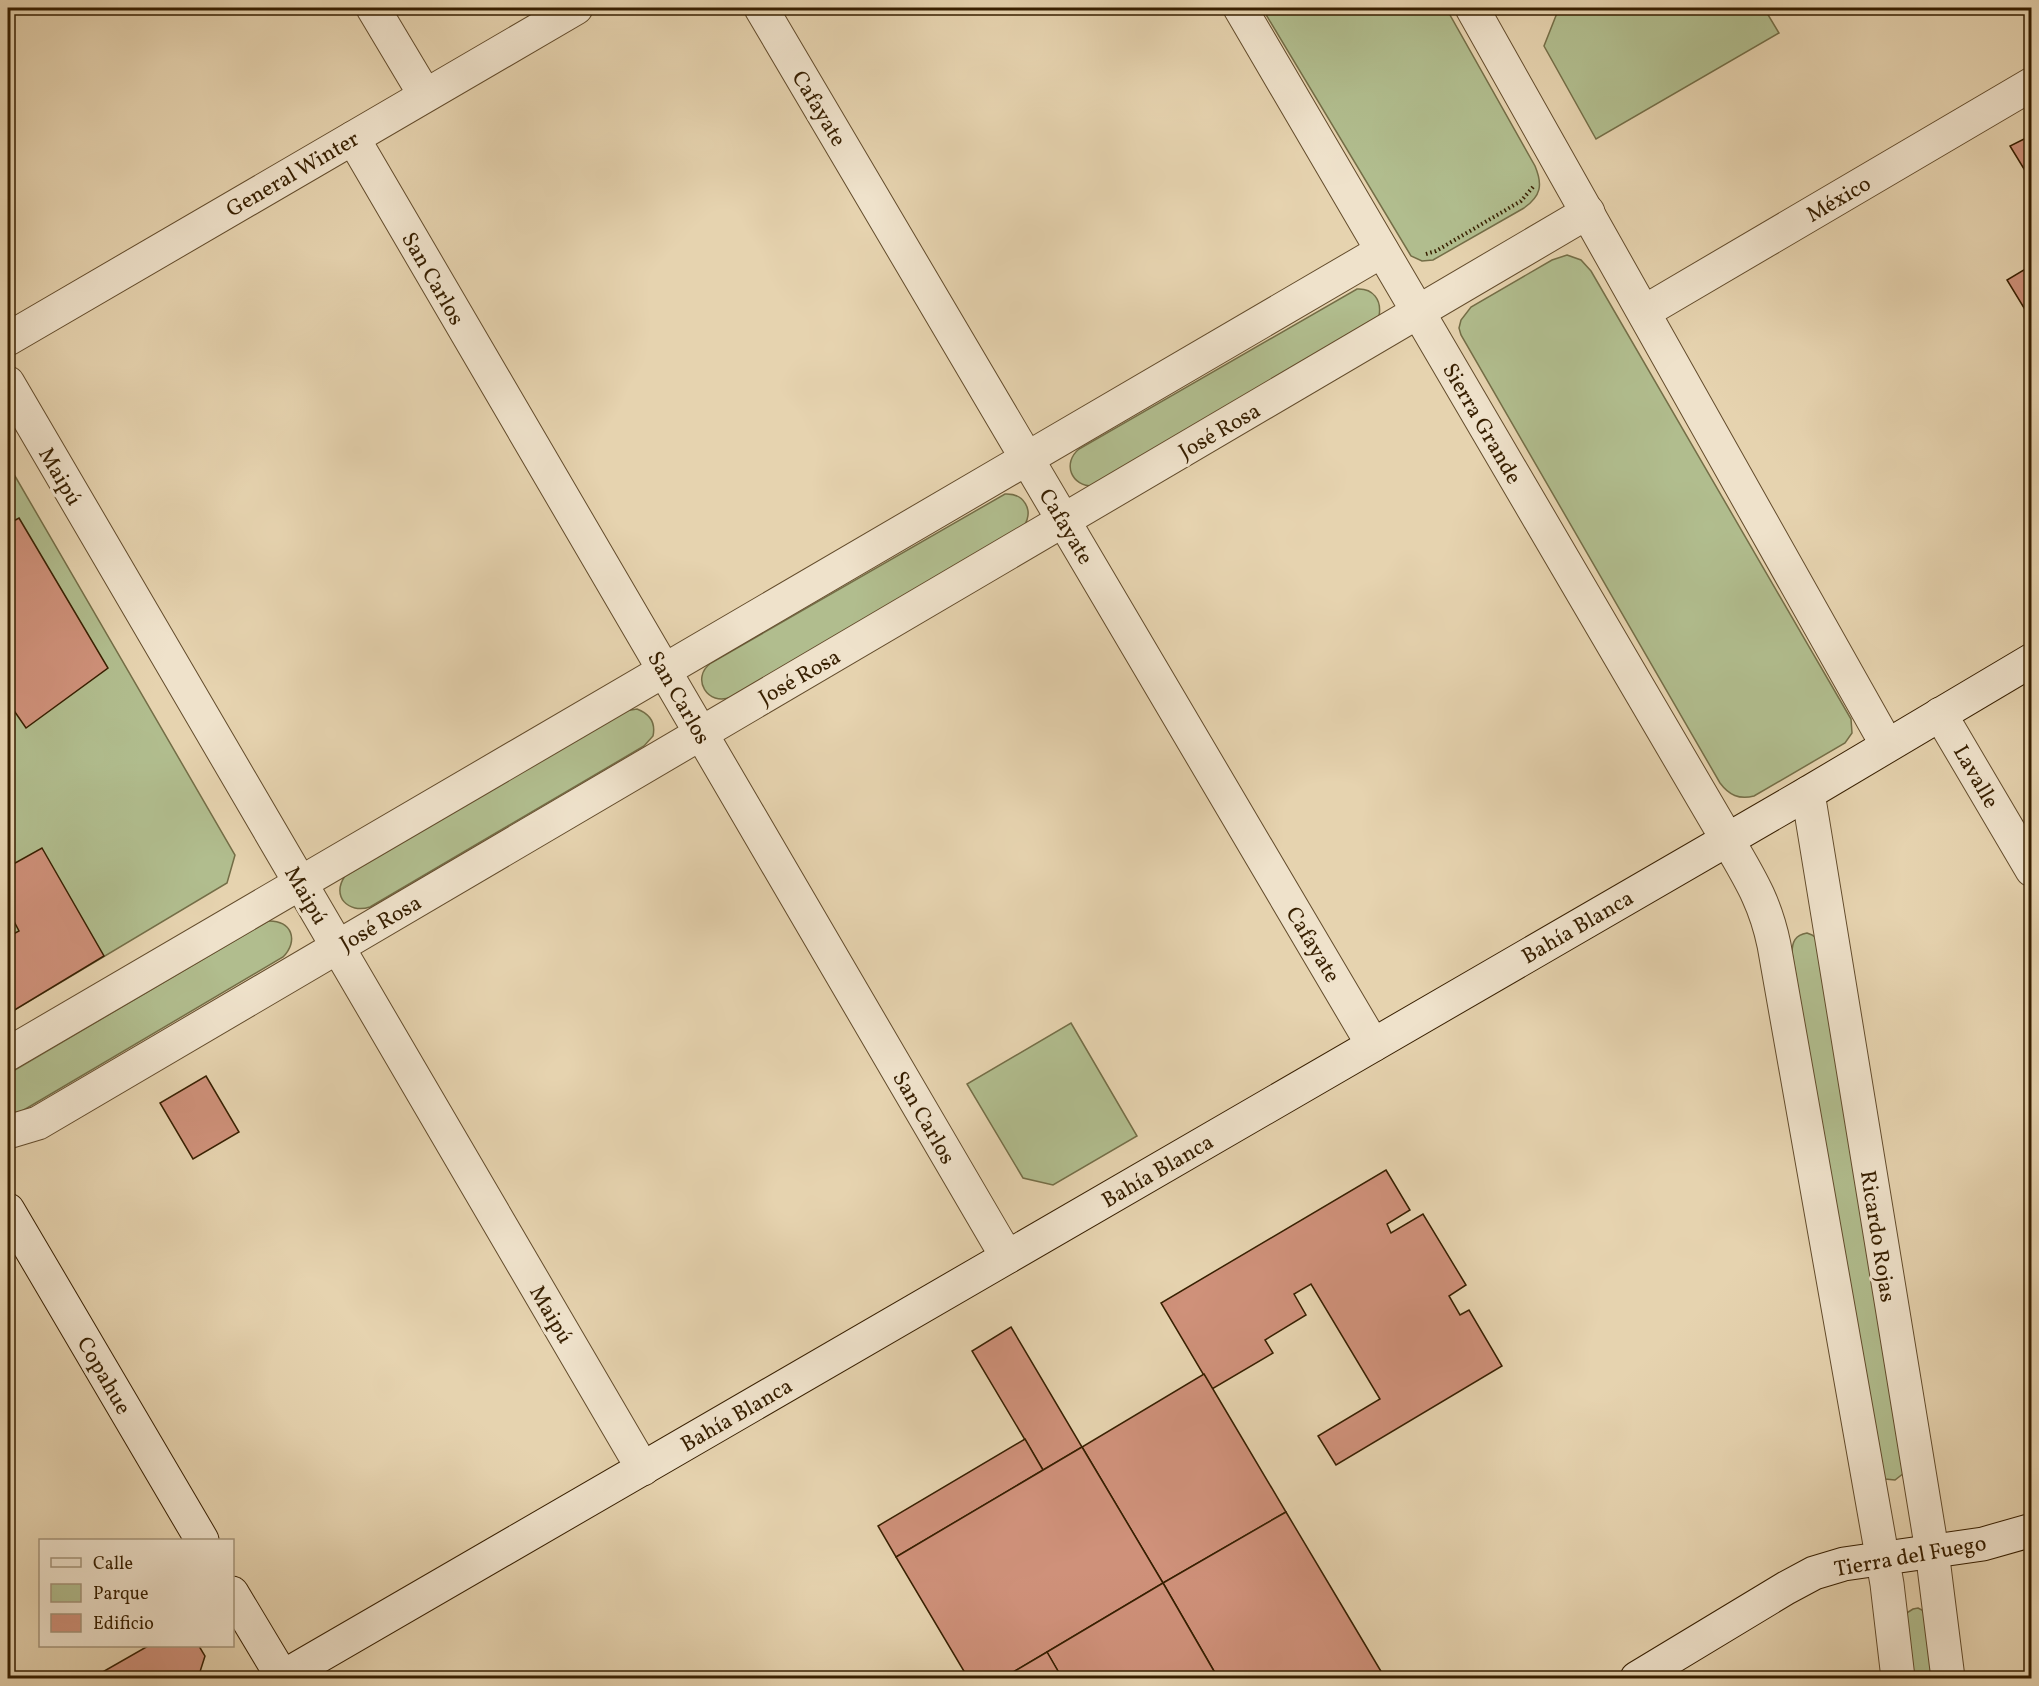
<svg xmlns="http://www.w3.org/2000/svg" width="2039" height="1686" viewBox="0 0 2039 1686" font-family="Vollkorn,serif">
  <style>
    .green { fill: #b1bd8e; stroke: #746e47; stroke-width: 1.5 }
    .building { fill: #cf917a; stroke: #371f00; stroke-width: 1.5 }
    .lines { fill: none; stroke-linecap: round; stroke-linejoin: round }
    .street-casing { stroke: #634c2c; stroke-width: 35 }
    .secondary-casing { stroke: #371f00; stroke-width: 35 }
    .path { stroke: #371f00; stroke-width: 4; stroke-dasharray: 1.5 3; stroke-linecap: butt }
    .street { stroke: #efe2cb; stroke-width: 33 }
    .secondary { stroke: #efe2cb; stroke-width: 33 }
    .labels { text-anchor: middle; stroke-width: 6; stroke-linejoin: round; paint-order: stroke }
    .street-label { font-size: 22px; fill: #371f00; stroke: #efe2cb }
  </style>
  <rect width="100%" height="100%" fill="#e6d3af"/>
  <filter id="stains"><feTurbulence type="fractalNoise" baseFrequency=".00333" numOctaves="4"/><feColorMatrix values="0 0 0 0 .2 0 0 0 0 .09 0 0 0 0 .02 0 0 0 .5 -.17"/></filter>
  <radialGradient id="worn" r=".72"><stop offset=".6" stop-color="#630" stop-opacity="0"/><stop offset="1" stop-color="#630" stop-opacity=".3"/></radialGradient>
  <g class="green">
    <path d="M 1262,8 L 1446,8 L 1535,166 C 1543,185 1541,196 1524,208 L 1433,260 L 1422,261 L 1411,256 Z"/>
    <path d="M 1559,8 L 1764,8 L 1779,33 L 1596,139 L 1544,46 Z"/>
    <path d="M 1567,255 L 1581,260 L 1591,271 L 1851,719 L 1852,733 L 1845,743 L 1754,796 C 1739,800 1729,795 1720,783 L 1461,335 L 1459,328 L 1461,320 L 1471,307 L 1552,260 Z"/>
    <path d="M 1357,289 C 1373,288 1382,300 1379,316 L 1094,486 C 1071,487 1062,463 1079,449 Z"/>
    <path d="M 8,464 L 235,855 L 227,883 L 8,1014 Z"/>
    <path d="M 1005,494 C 1024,493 1034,510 1024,526 L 731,697 C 708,707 690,678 711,663 Z"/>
    <path d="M 637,709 C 650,714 656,722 653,736 L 644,746 L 370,907 C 348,914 331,896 345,876 L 625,711 Z"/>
    <path d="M 268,921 C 292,920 299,941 283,957 L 17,1114 L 8,1117 L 8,1074 Z"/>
    <path d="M 1807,933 L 1812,935 L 1816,938 L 1904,1473 L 1895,1480 L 1885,1479 L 1881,1475 L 1792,953 C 1792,942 1795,935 1807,933 Z"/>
    <path d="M 1071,1023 L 1137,1136 L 1053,1185 L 1023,1178 L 967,1084 Z"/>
    <path d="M 1918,1608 L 1922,1610 L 1927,1617 L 1934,1678 L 1910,1678 L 1905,1614 L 1913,1609 Z"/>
  </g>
  <g class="building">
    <path d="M 2032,135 L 2032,182 L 2010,146 Z"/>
    <path d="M 2032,265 L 2032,321 L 2007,280 Z"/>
    <path d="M 19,518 L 108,668 L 26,728 L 8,702 L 8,524 Z"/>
    <path d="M 42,848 L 104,956 L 8,1014 L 8,937 L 19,931 L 8,910 L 8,867 Z"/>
    <path d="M 206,1076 L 239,1132 L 193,1159 L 160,1103 Z"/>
    <path d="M 1386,1170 L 1410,1210 L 1387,1224 L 1391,1233 L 1423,1214 L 1466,1285 L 1449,1296 L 1460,1315 L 1469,1310 L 1502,1366 L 1336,1465 L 1318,1436 L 1380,1399 L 1311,1284 L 1294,1294 L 1306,1315 L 1265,1340 L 1273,1353 L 1212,1389 L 1161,1303 Z"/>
    <path d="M 1011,1327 L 1082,1447 L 1043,1470 L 972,1351 Z"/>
    <path d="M 1204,1374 L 1286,1512 L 1163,1583 L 1082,1447 Z"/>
    <path d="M 1025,1439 L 1043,1470 L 896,1557 L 878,1526 Z"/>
    <path d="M 1082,1447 L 1163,1583 L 1003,1678 L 968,1678 L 896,1557 Z"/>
    <path d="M 1286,1512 L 1351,1621 L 1385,1678 L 1218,1678 L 1163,1583 Z"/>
    <path d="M 1163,1583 L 1218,1678 L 1062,1678 L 1047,1652 Z"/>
    <path d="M 148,1646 L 199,1646 L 205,1656 L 198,1678 L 92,1678 Z"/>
    <path d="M 1047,1652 L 1062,1678 L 1003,1678 Z"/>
  </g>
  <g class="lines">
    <defs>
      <g id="street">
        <path d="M 373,8 L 425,95"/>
        <path d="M 761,8 L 1373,1045"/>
        <path d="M 1240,8 L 1727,839 C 1749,877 1765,901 1774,945 L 1887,1584 L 1898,1678"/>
        <path d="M 1472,8 L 1887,745"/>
        <path d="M 353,138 L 1007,1257"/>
        <path d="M 1644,312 L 2032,84"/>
        <path d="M 8,339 L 576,8"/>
        <path d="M 8,383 L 643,1469"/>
        <path d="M 1940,714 L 2032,870"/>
        <path d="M 1808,793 L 1932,1551 L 1948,1678"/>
        <path d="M 8,1054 L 1382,251"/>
        <path d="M 8,1132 L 38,1123 L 1588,212"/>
      </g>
      <g id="secondary">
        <path d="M 8,1210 L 202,1540"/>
        <path d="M 232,1593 L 283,1678"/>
        <path d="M 281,1678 L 1808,793 L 2032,660"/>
        <path d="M 1637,1678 L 1786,1588 L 1814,1573 L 1844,1564 L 1983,1544 L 2032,1530"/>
      </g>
    </defs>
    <use href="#street" class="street-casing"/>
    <use href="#secondary" class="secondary-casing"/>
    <path class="path" d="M 1426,254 L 1436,251 L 1521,201 L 1533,187"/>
    <use href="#street" class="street"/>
    <use href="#secondary" class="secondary"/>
  </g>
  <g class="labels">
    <g class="street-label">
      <text transform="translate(820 108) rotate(59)" y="8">Cafayate</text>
      <text transform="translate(292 173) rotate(-30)" y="8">General Winter</text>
      <text transform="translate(1838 198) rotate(-30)" y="8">México</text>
      <text transform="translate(434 278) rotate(60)" y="8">San Carlos</text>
      <text transform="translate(1483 423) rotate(60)" y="8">Sierra Grande</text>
      <text transform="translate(1219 430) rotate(-30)" y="8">José Rosa</text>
      <text transform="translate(61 476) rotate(60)" y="8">Maipú</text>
      <text transform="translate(1067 526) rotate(59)" y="8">Cafayate</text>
      <text transform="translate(799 676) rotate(-30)" y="8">José Rosa</text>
      <text transform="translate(680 697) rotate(60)" y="8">San Carlos</text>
      <text transform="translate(1977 776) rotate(60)" y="8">Lavalle</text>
      <text transform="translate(307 895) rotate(60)" y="8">Maipú</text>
      <text transform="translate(380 922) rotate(-30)" y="8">José Rosa</text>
      <text transform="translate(1577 926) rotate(-30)" y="8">Bahía Blanca</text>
      <text transform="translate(1314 944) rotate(59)" y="8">Cafayate</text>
      <text transform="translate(925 1117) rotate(60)" y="8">San Carlos</text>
      <text transform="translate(1157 1170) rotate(-30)" y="8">Bahía Blanca</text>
      <text transform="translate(1879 1236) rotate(81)" y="8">Ricardo Rojas</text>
      <text transform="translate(552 1314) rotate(60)" y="8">Maipú</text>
      <text transform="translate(105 1375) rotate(60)" y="8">Copahue</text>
      <text transform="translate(736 1414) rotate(-30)" y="8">Bahía Blanca</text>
      <text transform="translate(1910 1555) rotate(-10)" y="8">Tierra del Fuego</text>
    </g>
  </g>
  <rect width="2039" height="1686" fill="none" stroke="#e6d3af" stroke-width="30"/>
  <rect x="9" y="9" width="2021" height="1668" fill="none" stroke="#371f00" stroke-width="3"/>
  <rect x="15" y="15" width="2009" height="1656" fill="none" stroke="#371f00" stroke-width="1.5"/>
  <rect x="39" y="1539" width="195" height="108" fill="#efe2cb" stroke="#a5947a" stroke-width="1.5"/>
  <rect x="51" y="1558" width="30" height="9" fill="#efe2cb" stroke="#a5947a" stroke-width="1.5"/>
  <text x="93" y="1569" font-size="18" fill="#371f00">Calle</text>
  <rect x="51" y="1584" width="30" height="18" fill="#b1bd8e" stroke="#a5947a" stroke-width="1.5"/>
  <text x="93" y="1599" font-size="18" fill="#371f00">Parque</text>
  <rect x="51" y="1614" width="30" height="18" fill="#cf917a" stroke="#a5947a" stroke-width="1.5"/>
  <text x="93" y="1629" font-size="18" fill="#371f00">Edificio</text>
  <rect width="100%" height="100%" filter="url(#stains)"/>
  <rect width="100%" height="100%" fill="url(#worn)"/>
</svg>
